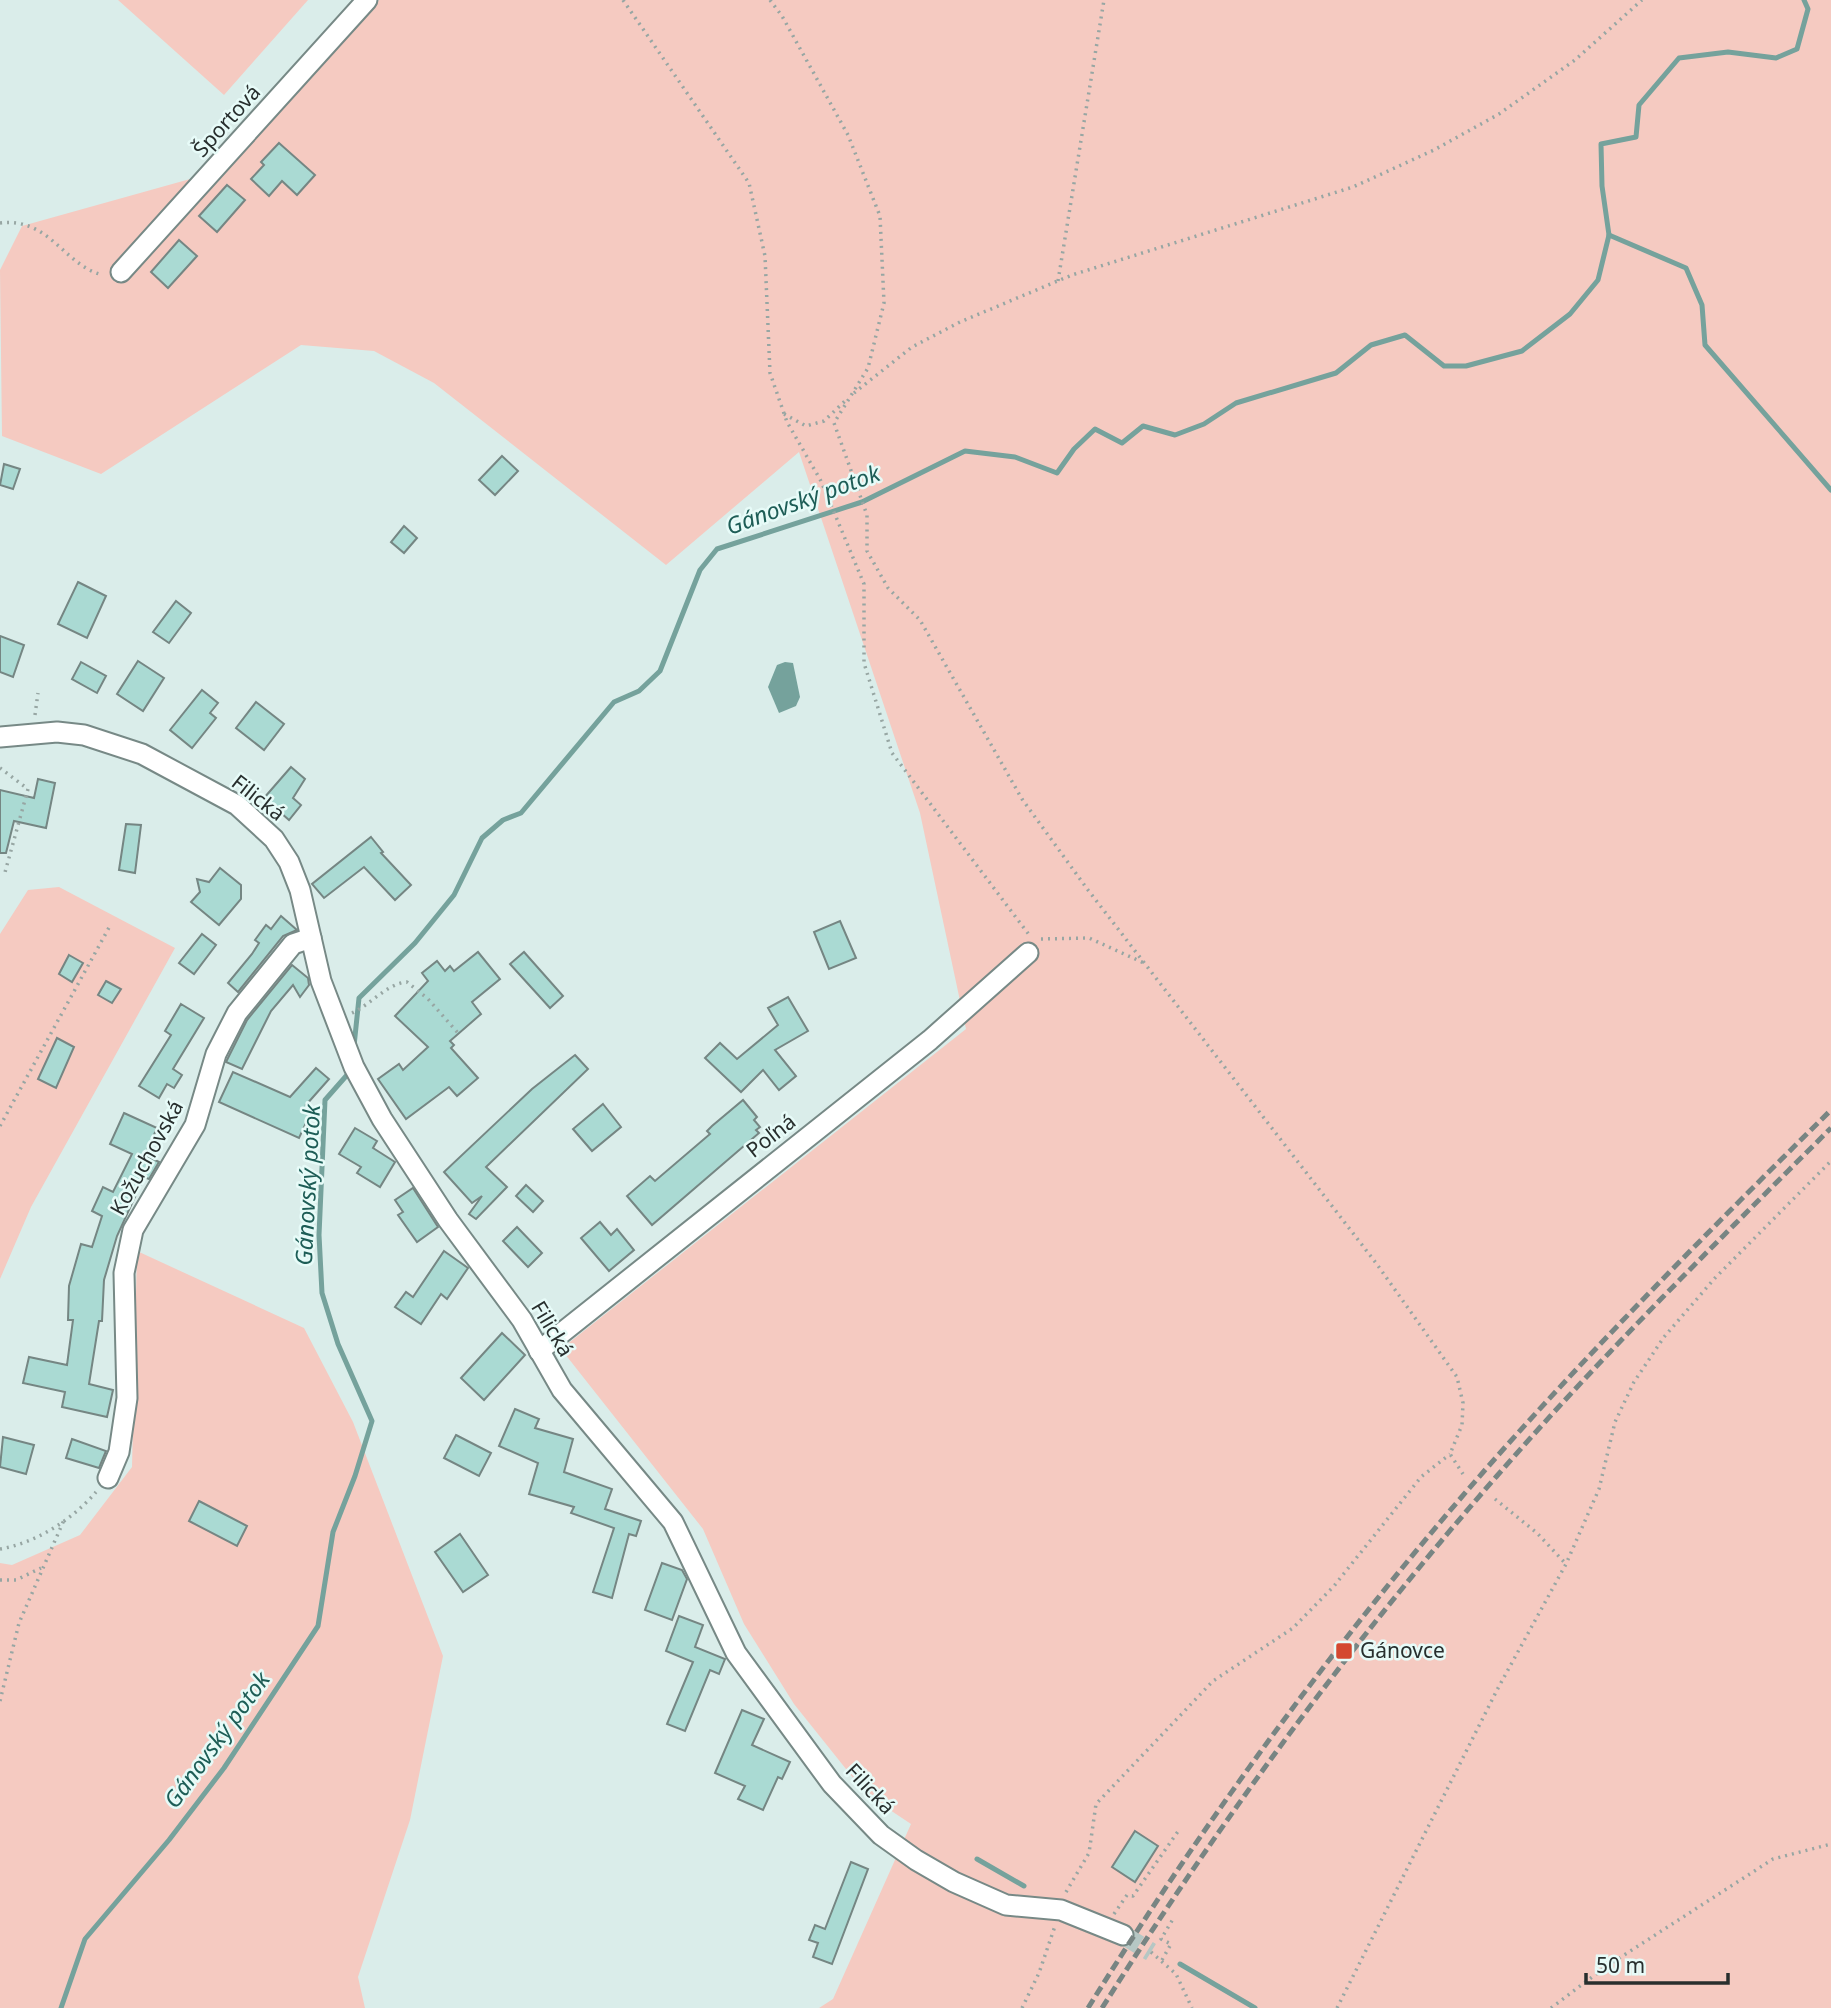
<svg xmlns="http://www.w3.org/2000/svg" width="1831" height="2008" viewBox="0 0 1831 2008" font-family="'Noto Sans',sans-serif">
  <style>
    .green { fill: #f5cac1 }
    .water { fill: #75a29c }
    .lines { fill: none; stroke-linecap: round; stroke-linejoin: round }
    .stream { stroke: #75a29c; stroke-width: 5 }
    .building { fill: #aadad3; stroke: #758683; stroke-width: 2 }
    .minor-tunnel { stroke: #b6c7c4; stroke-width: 19; stroke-dasharray: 19 10; stroke-linecap: butt }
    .minor-casing { stroke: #778986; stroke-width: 23 }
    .path { stroke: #97a6a3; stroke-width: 3.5; stroke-dasharray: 2 5; stroke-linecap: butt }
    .minor { stroke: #fff; stroke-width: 19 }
    .rail { stroke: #788583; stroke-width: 5; stroke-dasharray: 10 5; stroke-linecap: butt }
    .poi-dot { fill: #d44830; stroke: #e7fbf8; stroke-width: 2.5 }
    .labels { text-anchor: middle; stroke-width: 5; stroke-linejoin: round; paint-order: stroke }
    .street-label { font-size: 21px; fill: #282f2e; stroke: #e7fbf8 }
    .poi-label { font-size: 21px; fill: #282f2e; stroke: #e7fbf8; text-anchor: start }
    .water-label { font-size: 23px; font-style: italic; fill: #1d5d56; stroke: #e7fbf8 }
  </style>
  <rect width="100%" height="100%" fill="#daedea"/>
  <g class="green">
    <path d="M 118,0 L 308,0 L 224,95 Z"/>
    <path d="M 379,0 L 1831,0 L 1831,2008 L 819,2008 L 833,1999 L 911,1824 L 866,1794 L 794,1704 L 744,1624 L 703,1529 L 561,1349 L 966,1029 L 920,813 L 799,452 L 666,565 L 434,383 L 374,351 L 301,345 L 101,474 L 2,436 L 0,270 L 22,226 L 208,174 Z"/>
    <path d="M 59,887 L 175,948 L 31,1207 L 0,1279 L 0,934 L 28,890 Z"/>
    <path d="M 137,1251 L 304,1328 L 353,1422 L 443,1656 L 410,1820 L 358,1977 L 365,2008 L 0,2008 L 0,1563 L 12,1565 L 80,1535 L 132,1467 Z"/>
  </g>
  <path class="water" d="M 785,662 L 793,663 L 800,697 L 796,706 L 779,713 L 768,687 L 777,665 Z"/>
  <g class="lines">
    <g class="stream">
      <path d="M 1609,235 L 1686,268 L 1702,305 L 1705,345 L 1831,490"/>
      <path d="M 354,1046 L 359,998 L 415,943 L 454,895 L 482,838 L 503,820 L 521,813 L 614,702 L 639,691 L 660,671 L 700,570 L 717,549 L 862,502 L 965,451 L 1015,457 L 1057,473 L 1074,449 L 1095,429 L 1122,443 L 1143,426 L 1175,435 L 1204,424 L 1236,403 L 1336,373 L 1371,345 L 1405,335 L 1444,366 L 1466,366 L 1522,351 L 1570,314 L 1598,280 L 1609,235 L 1602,186 L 1601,144 L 1636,137 L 1639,105 L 1679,58 L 1728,52 L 1776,58 L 1797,49 L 1808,9 L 1804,0"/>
      <path d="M 977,1859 L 1024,1886"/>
      <path d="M 1180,1964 L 1255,2008"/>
      <path d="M 61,2008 L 85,1939 L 169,1840 L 224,1768 L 318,1626 L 333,1532 L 355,1476 L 372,1421 L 338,1344 L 322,1293 L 319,1235 L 325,1100 L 347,1075 L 348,1069"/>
    </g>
  </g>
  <g class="building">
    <path d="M 279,143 L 315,175 L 297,195 L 282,181 L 269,196 L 251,179 L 264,165 L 261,162 Z"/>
    <path d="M 227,185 L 245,200 L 217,232 L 199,216 Z"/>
    <path d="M 179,240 L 197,256 L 168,288 L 151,272 Z"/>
    <path d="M 502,456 L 518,471 L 495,495 L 479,480 Z"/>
    <path d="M 4,464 L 20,469 L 13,489 L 0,485 Z"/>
    <path d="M 404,526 L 417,538 L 404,553 L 391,542 Z"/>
    <path d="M 78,582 L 106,596 L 87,638 L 58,624 Z"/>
    <path d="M 176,601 L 191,613 L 169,643 L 153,632 Z"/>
    <path d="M 0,636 L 24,645 L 13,677 L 0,672 Z"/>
    <path d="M 138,661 L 164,678 L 143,711 L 117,694 Z"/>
    <path d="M 81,662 L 106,676 L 97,693 L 72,679 Z"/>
    <path d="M 202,690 L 218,703 L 210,713 L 216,718 L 192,748 L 170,730 Z"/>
    <path d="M 256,702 L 284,724 L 264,750 L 236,728 Z"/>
    <path d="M 291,767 L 305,779 L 293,798 L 301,805 L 289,820 L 264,798 Z"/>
    <path d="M 38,779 L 55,783 L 46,828 L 14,821 L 6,853 L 0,853 L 0,790 L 34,798 Z"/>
    <path d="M 126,824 L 141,825 L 135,873 L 119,870 Z"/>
    <path d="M 371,837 L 383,852 L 381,853 L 411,885 L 395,900 L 364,867 L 324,898 L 312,884 Z"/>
    <path d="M 220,868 L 241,885 L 241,899 L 219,925 L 191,902 L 200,892 L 197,879 L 209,882 Z"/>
    <path d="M 281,916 L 297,930 L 283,936 L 238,992 L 228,983 L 252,954 L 259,943 L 255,940 L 266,925 L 271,929 Z"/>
    <path d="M 840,921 L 856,958 L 829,969 L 814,932 Z"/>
    <path d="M 202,934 L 216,945 L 194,974 L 179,963 Z"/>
    <path d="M 478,952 L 500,979 L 472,1002 L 481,1014 L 450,1041 L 454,1045 L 451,1048 L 478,1078 L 457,1096 L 449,1087 L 406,1119 L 378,1079 L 399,1064 L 403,1070 L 428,1047 L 395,1016 L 428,981 L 422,973 L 437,961 L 445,971 L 450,966 L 454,971 Z"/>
    <path d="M 524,952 L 563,996 L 550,1008 L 510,964 Z"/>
    <path d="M 69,955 L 83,963 L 72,982 L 59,974 Z"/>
    <path d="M 292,965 L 308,978 L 309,985 L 300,997 L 293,985 L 271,1011 L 242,1069 L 226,1062 L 247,1020 Z"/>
    <path d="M 106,981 L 121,989 L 112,1003 L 98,995 Z"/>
    <path d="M 788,997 L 808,1031 L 775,1050 L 796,1076 L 779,1090 L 763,1070 L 741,1092 L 705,1058 L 720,1043 L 737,1059 L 778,1025 L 768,1008 Z"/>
    <path d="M 181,1004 L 204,1018 L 173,1069 L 182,1075 L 174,1088 L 167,1084 L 159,1098 L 139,1086 L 171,1035 L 165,1031 Z"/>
    <path d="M 57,1038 L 74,1047 L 56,1088 L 38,1079 Z"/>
    <path d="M 575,1055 L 588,1069 L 486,1167 L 507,1187 L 476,1219 L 469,1214 L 482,1196 L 472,1203 L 444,1172 L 532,1089 Z"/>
    <path d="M 316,1068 L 329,1079 L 306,1105 L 313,1108 L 299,1138 L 219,1102 L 233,1072 L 290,1097 Z"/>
    <path d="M 743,1100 L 757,1117 L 754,1120 L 760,1127 L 756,1130 L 759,1133 L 652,1225 L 627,1196 L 650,1176 L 655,1181 L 710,1134 L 707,1131 L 712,1126 Z"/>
    <path d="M 603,1104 L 621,1127 L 592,1151 L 573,1129 Z"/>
    <path d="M 124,1113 L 157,1128 L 145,1155 L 159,1162 L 149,1179 L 144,1177 L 117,1236 L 104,1280 L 102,1321 L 99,1321 L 89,1384 L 113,1390 L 107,1417 L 62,1407 L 65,1392 L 23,1383 L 29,1357 L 67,1365 L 73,1320 L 68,1320 L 69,1286 L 81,1244 L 92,1247 L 102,1216 L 92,1211 L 103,1187 L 113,1192 L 132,1154 L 110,1144 Z"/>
    <path d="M 355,1128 L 377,1141 L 373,1148 L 395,1162 L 380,1187 L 357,1173 L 361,1167 L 339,1154 Z"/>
    <path d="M 526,1185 L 543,1201 L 533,1212 L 516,1196 Z"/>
    <path d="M 413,1188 L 438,1227 L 417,1242 L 398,1215 L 403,1212 L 395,1200 Z"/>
    <path d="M 600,1222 L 611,1235 L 617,1229 L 634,1250 L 609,1271 L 581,1238 Z"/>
    <path d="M 517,1227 L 542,1253 L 528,1267 L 503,1241 Z"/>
    <path d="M 444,1251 L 468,1268 L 447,1299 L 441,1294 L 421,1324 L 395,1307 L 406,1292 L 413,1297 Z"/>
    <path d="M 502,1333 L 525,1355 L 484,1400 L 461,1378 Z"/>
    <path d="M 515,1409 L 539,1419 L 535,1428 L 573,1439 L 564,1472 L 612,1489 L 605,1509 L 641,1521 L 636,1536 L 629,1534 L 612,1598 L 593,1592 L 614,1528 L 571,1513 L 574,1507 L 529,1494 L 538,1463 L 499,1446 Z"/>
    <path d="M 456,1435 L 491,1453 L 479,1476 L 444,1458 Z"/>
    <path d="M 3,1437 L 34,1445 L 26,1474 L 0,1467 Z"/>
    <path d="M 72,1439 L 106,1451 L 99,1468 L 66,1458 Z"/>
    <path d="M 199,1501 L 247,1526 L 237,1546 L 189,1521 Z"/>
    <path d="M 460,1534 L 488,1575 L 463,1592 L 435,1552 Z"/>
    <path d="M 662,1563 L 682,1570 L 687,1579 L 672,1620 L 645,1610 Z"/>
    <path d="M 679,1616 L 703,1625 L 695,1647 L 725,1659 L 719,1674 L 710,1670 L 685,1731 L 667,1724 L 693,1662 L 666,1651 Z"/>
    <path d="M 742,1710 L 764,1719 L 752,1745 L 790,1762 L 782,1779 L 778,1777 L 763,1810 L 738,1799 L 745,1786 L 715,1773 Z"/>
    <path d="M 1135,1831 L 1158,1846 L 1135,1882 L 1112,1867 Z"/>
    <path d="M 851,1862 L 868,1869 L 832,1964 L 813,1957 L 818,1943 L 809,1940 L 815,1925 L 825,1929 Z"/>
  </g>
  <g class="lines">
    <path class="minor-tunnel" d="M 1123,1935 L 1151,1952"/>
    <defs>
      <g id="minor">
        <path d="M 121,272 L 367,0"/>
        <path d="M 0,737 L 57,732 L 84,735 L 142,754 L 237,805 L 274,839 L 289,862 L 300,890 L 321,981 L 354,1067 L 382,1119 L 448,1220 L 522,1320 L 562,1390 L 673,1522 L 736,1653 L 832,1784 L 881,1835 L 916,1860 L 954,1882 L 1006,1905 L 1061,1910 L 1123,1935"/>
        <path d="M 539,1351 L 930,1040 L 1028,953"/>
        <path d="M 108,1478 L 119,1452 L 127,1398 L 124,1273 L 133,1230 L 195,1125 L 216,1054 L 237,1013 L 293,944 L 311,938"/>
      </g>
    </defs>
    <use href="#minor" class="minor-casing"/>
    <g class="path">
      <path d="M 623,0 L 749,183 L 765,256 L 770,373 L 787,422 L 821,481 L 864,584 L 864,663 L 892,753 L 1030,936"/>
      <path d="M 770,0 L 782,16 L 848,135 L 880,216 L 884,303 L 868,368 L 834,423 L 867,515 L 867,551 L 888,588 L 920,620 L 1022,799 L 1088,890 L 1376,1263 L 1457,1377 L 1463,1403 L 1462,1425 L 1450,1454 L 1463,1474"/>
      <path d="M 0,223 C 50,217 64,266 103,275"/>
      <path d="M 1058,281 L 1104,0"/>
      <path d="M 854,393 L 912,347 L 960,322 L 1072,275 L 1353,187 L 1434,150 L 1499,114 L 1575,60 L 1642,0"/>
      <path d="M 784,414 L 806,426 L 824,421 L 846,400"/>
      <path d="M 35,715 L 38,693"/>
      <path d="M 0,768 L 28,789 L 4,876"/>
      <path d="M 1041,939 L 1089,938 L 1144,963"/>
      <path d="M 352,1013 C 370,1005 388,983 407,982 L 428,999 L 458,1033"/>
      <path d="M 0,1126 L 111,924"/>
      <path d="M 1495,1499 L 1537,1533 L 1566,1564"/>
      <path d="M 0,1549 C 36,1543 72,1520 96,1492"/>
      <path d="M 0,1580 L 16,1580 L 41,1568"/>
      <path d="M 0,1701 L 19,1623 L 64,1520"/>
      <path d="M 1066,1892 L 1089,1853 L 1096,1804 L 1213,1681 L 1293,1628 L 1334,1586 L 1421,1477 L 1450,1454"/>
      <path d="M 1114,1914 L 1127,1895 L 1133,1896 L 1179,1830"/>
      <path d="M 1151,1952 L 1176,1974 L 1192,2008"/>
      <path d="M 1162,1960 L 1171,1944 L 1161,1939 L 1173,1919"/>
      <path d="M 1022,2008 L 1039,1973 L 1055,1926"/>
      <path d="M 1337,2008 L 1497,1690 L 1566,1564 L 1599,1489 L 1615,1422 L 1634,1382 L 1664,1337 L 1715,1278 L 1831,1161"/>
      <path d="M 1551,2008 L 1604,1968 L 1773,1859 L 1831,1844"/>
    </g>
    <use href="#minor" class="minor"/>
    <g class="rail">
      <path d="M 1088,2008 C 1212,1809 1352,1619 1508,1444 C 1612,1328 1721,1219 1831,1110"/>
      <path d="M 1102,2008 C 1220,1821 1351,1643 1496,1477 C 1602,1355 1717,1242 1831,1128"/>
    </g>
  </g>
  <rect class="poi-dot" x="1335" y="1642" width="18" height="18" rx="3.5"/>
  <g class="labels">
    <g class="street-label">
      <text transform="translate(227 121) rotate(-48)" y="7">Športová</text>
      <text transform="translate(258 798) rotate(38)" y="7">Filická</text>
      <text transform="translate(771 1136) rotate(-38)" y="7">Poľná</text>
      <text transform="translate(147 1158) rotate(-61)" y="7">Kožuchovská</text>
      <text transform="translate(552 1329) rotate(59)" y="7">Filická</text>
      <text transform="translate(870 1789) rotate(47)" y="7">Filická</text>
    </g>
    <g class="poi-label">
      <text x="1360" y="1658">Gánovce</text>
    </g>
    <g class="water-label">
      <text transform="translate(803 500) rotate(-20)" y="8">Gánovský potok</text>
      <text transform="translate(308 1185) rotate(-87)" y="8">Gánovský potok</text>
      <text transform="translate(217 1740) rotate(-54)" y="8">Gánovský potok</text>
    </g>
  </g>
  <path d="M1586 1973v10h142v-10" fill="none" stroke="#282f2e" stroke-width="3.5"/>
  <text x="1596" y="1973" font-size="21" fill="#282f2e" stroke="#e7fbf8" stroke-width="5" paint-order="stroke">50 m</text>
</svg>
